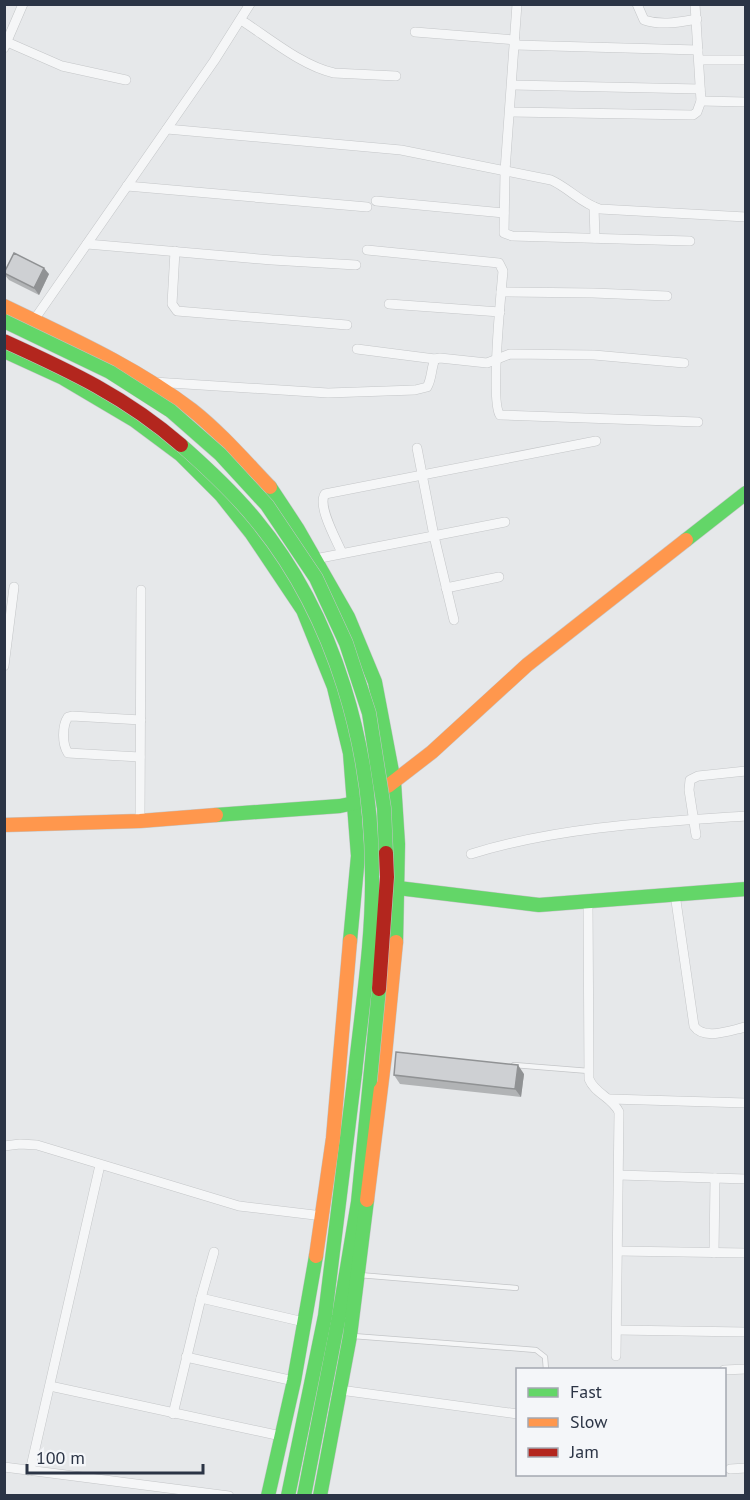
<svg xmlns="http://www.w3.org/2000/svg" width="750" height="1500" viewBox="0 0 750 1500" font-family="'PT Sans',sans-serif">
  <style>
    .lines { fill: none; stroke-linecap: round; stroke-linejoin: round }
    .lane-casing { stroke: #c4c6c8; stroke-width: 6 }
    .street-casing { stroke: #c4c6c8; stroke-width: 10 }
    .fast-casing { stroke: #c4c6c8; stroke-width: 15 }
    .slow-casing { stroke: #c4c6c8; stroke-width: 15 }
    .lane { stroke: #f5f6f7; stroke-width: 4.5 }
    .street { stroke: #f5f6f7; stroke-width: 9 }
    .fast { stroke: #63d668; stroke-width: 14 }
    .slow { stroke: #ff974d; stroke-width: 14 }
    .fast-bridge-casing { stroke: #c2c5c8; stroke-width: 15; stroke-linecap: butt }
    .jam-bridge-casing { stroke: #c2c5c8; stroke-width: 15; stroke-linecap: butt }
    .fast-bridge { stroke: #63d668; stroke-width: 14 }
    .jam-bridge { stroke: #b3261e; stroke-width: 14 }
    .wall { fill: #b1b3b5 }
    .shaded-wall { fill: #909294 }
    .building { fill: #ced0d3; stroke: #909294; stroke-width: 1.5 }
  </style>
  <rect width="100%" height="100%" fill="#e6e8ea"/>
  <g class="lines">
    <defs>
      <g id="lane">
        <path d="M 514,1065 L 589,1071"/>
        <path d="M 359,1275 L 516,1288"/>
        <path d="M 353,1336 L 536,1350 L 545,1357 L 546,1370"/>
      </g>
      <g id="street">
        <path d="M 517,4 L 505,171 L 504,233 L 512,236 L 690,241"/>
        <path d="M 637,4 L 644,20 C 662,26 679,22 697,19"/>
        <path d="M 241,20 C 269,38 302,66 334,73 L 396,76"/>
        <path d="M 415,32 L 515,40"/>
        <path d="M 7,42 L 62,66 L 126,80"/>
        <path d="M 515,45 L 698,50"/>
        <path d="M 4,48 L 23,4"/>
        <path d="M 699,60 L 746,60"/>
        <path d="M 512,85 L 700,89"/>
        <path d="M 701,101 L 746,102"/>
        <path d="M 510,112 L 693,115 L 697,112 L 701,101 L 695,4"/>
        <path d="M 167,129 L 401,150 L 551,180 C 569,188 582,204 600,209 L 746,217"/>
        <path d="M 127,186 L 367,207"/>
        <path d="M 376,201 L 504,213"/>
        <path d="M 594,207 L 595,238"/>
        <path d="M 87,244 L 272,260 L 356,265"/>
        <path d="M 367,250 L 499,263 L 503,271 C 501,293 490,403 500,415 L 698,422"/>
        <path d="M 175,251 L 172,304 L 177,311 L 347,325"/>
        <path d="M 501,292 L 593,293 L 667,296"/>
        <path d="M 389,304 L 500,312"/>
        <path d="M 34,320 L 214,61 L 250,4"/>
        <path d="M 357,349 L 435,359"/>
        <path d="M 154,382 L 328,393 L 415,390 L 427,387 C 432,379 431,368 435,359 L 440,358 L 487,363 L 510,354 L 594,355 L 684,363"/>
        <path d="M 417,448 L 434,536 L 454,620"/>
        <path d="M 342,553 C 336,539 317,506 325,494 L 596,441"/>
        <path d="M 315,559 L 505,522"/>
        <path d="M 446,588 L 499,577"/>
        <path d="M 4,666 L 14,587"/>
        <path d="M 140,757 L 68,753 C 62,744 62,726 68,717 L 72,716 L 141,720"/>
        <path d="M 140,821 L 141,590"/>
        <path d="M 696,835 L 689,790 L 690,780 L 698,776 L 746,771"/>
        <path d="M 471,854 C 558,827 655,822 746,816"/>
        <path d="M 675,894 L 694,1026 C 704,1041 731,1030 746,1027"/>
        <path d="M 588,901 L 589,1079 C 595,1094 612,1097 619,1112 L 616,1356"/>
        <path d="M 610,1099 L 746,1103"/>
        <path d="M 4,1146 L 20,1144 L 37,1145 L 239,1206 L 323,1216"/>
        <path d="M 619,1175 L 746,1179"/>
        <path d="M 618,1251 L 746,1253"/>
        <path d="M 714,1253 L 715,1178"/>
        <path d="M 201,1298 L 304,1322"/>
        <path d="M 617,1330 L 746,1332"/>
        <path d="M 186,1357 L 294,1381"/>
        <path d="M 724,1370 L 746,1369"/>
        <path d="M 50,1386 L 281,1436"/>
        <path d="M 340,1390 L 518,1414"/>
        <path d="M 173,1414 L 201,1298 L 214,1252"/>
        <path d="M 4,1467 L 229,1496"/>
        <path d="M 730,1469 L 746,1468"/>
        <path d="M 30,1471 L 100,1165"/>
      </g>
      <g id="fast">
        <path d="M 4,351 L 63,378 L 134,420 L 181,455 L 221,495 L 252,534 L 303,610 L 334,687 L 350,753 L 358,856 L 350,941"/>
        <path d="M 270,487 L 297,528 L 348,617 L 375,682 L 394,782 L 398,844 L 396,942"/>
        <path d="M 686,540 L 746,493"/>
        <path d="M 216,815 L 340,806 L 364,801"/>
        <path d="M 398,888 L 539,905 L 746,889"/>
        <path d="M 268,1496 L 294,1381 L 316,1256"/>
        <path d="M 288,1496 L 325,1316 L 355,1073"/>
        <path d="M 304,1496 L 339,1316 L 358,1202 L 370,1081"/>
        <path d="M 320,1496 L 350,1336 L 367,1200"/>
      </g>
      <g id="slow">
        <path d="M 4,306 C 68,337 134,366 192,410 C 220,432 245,461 270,487"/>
        <path d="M 388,786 L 432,752 L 527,665 L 686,540"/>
        <path d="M 4,825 L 140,821 L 216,815"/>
        <path d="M 367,1200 L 385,1055 L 396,942"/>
        <path d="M 316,1256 L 333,1138 L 350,941"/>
      </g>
    </defs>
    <use href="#lane" class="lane-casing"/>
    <use href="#street" class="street-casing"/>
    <use href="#fast" class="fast-casing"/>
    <use href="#slow" class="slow-casing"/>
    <use href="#lane" class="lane"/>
    <use href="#street" class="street"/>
    <use href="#fast" class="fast"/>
    <use href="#slow" class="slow"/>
    <defs>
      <g id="fast-bridge">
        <path d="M 4,321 L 110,372 L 171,411 L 220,454 L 267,505 L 316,578 L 346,643 L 369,713 L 384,808 L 386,853"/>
        <path d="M 181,445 C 207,468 233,492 255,519 C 336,617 372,749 372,874 C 373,941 362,1007 355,1073"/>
        <path d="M 370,1081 L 379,989"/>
      </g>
      <g id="jam-bridge">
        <path d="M 4,341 C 70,371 126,397 181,445"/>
        <path d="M 379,989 L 387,877 L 386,853"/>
      </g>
    </defs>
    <use href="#fast-bridge" class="fast-bridge-casing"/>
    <use href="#jam-bridge" class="jam-bridge-casing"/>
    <use href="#fast-bridge" class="fast-bridge"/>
    <use href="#jam-bridge" class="jam-bridge"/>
  </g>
  <g class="wall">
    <path d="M 4,271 L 49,274 L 39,295 L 9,280 L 4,274 Z"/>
    <path d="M 524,1074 L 521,1097 L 400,1084 L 394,1075 Z"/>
  </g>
  <g class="shaded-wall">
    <path d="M 44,268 L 49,274 L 39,295 L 34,288 Z"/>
    <path d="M 518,1065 L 524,1074 L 521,1097 L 515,1089 Z"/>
  </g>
  <g class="building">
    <path d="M 14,253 L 44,268 L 34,288 L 4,273 Z"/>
    <path d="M 396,1052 L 518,1065 L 515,1089 L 394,1075 Z"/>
  </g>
  <rect width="750" height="1500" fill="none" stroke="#2b3445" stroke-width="12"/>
  <rect x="516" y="1368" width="210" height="108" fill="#f4f6f9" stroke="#a4a8b1" stroke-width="1.5"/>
  <rect x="528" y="1388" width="30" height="9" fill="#63d668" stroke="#a4a8b1" stroke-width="1.5"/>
  <text x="570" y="1398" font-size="18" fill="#2b3445">Fast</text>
  <rect x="528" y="1418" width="30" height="9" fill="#ff974d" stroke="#a4a8b1" stroke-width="1.5"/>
  <text x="570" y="1428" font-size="18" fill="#2b3445">Slow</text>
  <rect x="528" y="1448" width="30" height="9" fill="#b3261e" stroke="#a4a8b1" stroke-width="1.5"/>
  <text x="570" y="1458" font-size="18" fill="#2b3445">Jam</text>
  <path d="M27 1464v9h176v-9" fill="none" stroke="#2b3445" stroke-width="3"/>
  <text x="36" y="1464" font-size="18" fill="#2b3445" stroke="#f4f6f9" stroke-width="4.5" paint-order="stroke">100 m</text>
</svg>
